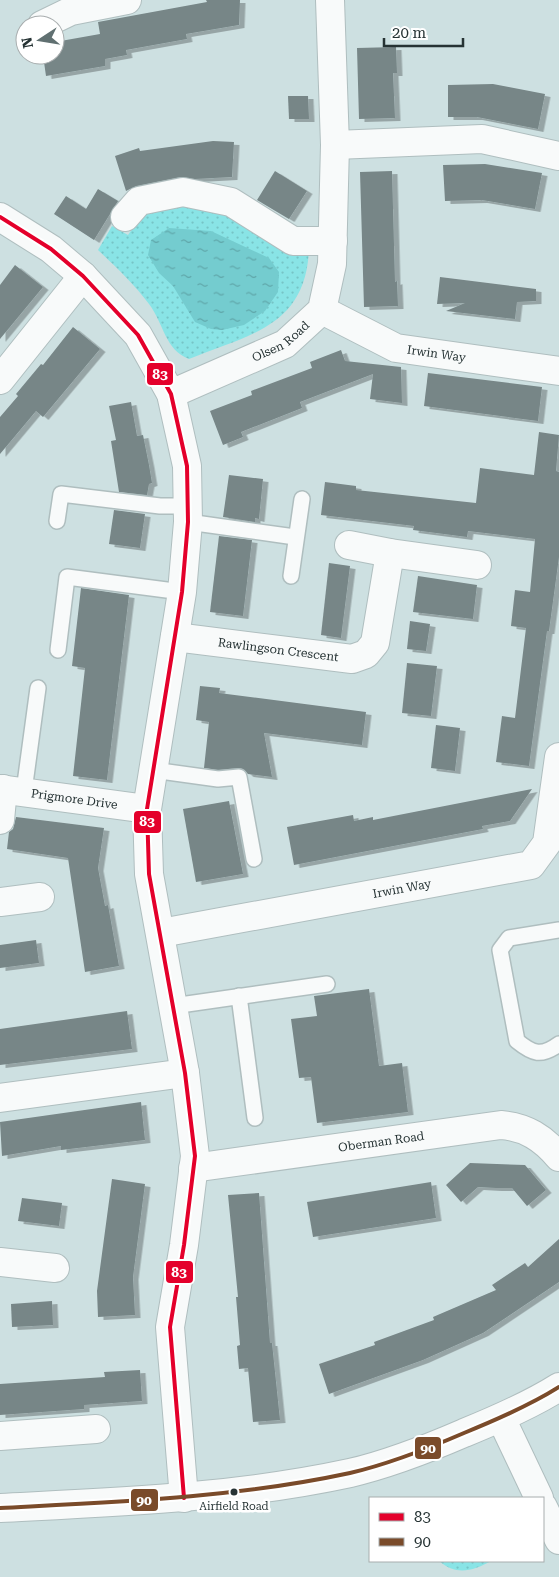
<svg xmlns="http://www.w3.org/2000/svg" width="559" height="1577" viewBox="0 0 559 1577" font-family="'Roboto Serif',serif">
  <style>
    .park { fill: url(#park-dots) }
    .water { fill: url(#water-ripples) }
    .building { fill: #778687; filter: url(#shadow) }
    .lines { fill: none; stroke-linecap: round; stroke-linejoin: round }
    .service-casing { stroke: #afbebf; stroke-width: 18 }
    .minor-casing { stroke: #afbebf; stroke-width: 30 }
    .tertiary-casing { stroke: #afbebf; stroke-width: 30 }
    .service { stroke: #f8fafa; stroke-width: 15 }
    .minor { stroke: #f8fafa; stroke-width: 28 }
    .tertiary { stroke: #f8fafa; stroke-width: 28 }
    .bus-1-casing { stroke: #fff; stroke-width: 8 }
    .bus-2-casing { stroke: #fff; stroke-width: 8 }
    .bus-1 { stroke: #e4002b; stroke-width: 4 }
    .bus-2 { stroke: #7a4b2a; stroke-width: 4 }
    .bus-dot { fill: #263334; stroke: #fff; stroke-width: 2 }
    .labels { text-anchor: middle; stroke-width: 5; stroke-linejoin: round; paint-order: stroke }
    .bus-label { font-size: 11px; fill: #263334; stroke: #fff }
    .street-label { font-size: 12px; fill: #263334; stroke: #fff }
    .line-badge { stroke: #fff; stroke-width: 2 }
    .badge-label { font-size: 14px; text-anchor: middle; font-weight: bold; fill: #fff }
  </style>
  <defs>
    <pattern id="park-dots" width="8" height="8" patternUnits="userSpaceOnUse" patternTransform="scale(1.25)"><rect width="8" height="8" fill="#89e4e6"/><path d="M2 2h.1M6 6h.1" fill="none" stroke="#76c4c6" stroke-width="1.8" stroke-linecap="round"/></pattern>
    <pattern id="water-ripples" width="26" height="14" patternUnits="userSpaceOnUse" patternTransform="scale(1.25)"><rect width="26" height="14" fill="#74cccf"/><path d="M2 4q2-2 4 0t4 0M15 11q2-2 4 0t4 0" fill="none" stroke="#5fa6a9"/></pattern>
    <filter id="shadow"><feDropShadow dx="5.5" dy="3" stdDeviation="0" flood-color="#0004"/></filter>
  </defs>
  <rect width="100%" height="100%" fill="#cde0e1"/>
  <g class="park">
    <path d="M 188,205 L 228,213 L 309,250 C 305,327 250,334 189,359 C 165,350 164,324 149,304 C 134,284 116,267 98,250 L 112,226 L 128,235 C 148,207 155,208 188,205 Z"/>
    <path d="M 439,1561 L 491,1561 C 473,1571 456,1576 439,1561 Z"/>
  </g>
  <path class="water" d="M 169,228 L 211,231 L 269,258 L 279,272 L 278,292 L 265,311 L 244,325 L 222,330 L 211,329 L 195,322 L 173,286 L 159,273 L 148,255 L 151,240 Z"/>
  <g class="building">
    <path d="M 206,0 L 240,0 L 239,25 L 186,34 L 187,39 L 126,50 L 127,55 L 105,59 L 105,66 L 46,76 L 43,55 L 55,55 L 55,42 L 100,34 L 98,22 L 207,2 Z"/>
    <path d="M 396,47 L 397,73 L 393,73 L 395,118 L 359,119 L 357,48 Z"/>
    <path d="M 493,84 L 545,94 L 538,129 L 477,117 L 448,117 L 448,85 Z"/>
    <path d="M 288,96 L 308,96 L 309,119 L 289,119 Z"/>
    <path d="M 213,141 L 234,142 L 232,177 L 195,179 L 180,177 L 136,186 L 126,191 L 115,156 L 139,148 L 140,151 Z"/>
    <path d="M 485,164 L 542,173 L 535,209 L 482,200 L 445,201 L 443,165 Z"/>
    <path d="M 275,171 L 307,191 L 289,219 L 257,200 Z"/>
    <path d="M 392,171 L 395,282 L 397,281 L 398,306 L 364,307 L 360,172 Z"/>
    <path d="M 98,189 L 118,201 L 94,240 L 54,214 L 66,196 L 86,209 Z"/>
    <path d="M 15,265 L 43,287 L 0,339 L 0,285 Z"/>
    <path d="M 440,277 L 536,289 L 536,301 L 517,302 L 515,319 L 446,311 L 465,303 L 437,304 Z"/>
    <path d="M 73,327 L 100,349 L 43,417 L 36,411 L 0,454 L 0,417 L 18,396 L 16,394 L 41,364 L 43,365 Z"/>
    <path d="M 341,350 L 345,361 L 401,367 L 402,403 L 370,399 L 373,374 L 300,402 L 302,408 L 241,432 L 243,437 L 223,445 L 210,411 L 252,395 L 251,391 L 312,368 L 310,362 Z"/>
    <path d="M 428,373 L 542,387 L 538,421 L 424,406 Z"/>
    <path d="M 131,402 L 137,436 L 143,435 L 149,465 L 152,483 L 149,484 L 147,495 L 119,492 L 111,441 L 116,440 L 109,406 Z"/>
    <path d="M 539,432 L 559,435 L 556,471 L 559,472 L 559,557 L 549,631 L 547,631 L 529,766 L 496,762 L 502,716 L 515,718 L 526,628 L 511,626 L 515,590 L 530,592 L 535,539 L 468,531 L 467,537 L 413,530 L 414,526 L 321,515 L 325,482 L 356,486 L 356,490 L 476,503 L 480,468 L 534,475 Z"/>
    <path d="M 229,475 L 263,479 L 259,519 L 255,518 L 255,522 L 223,517 Z"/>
    <path d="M 114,510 L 145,514 L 140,548 L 109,544 Z"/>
    <path d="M 219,536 L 252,540 L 243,616 L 210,612 Z"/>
    <path d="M 329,563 L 350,566 L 341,638 L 321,635 Z"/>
    <path d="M 418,576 L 477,585 L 473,619 L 413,612 Z"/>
    <path d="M 81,588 L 129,595 L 107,780 L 73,776 L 85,668 L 72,666 Z"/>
    <path d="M 410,621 L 430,624 L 426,651 L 407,649 Z"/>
    <path d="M 407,663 L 437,666 L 431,716 L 402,713 Z"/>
    <path d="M 200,686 L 220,688 L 219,693 L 366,712 L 362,745 L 264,733 L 272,777 L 248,774 L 243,769 L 239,768 L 218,770 L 204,768 L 209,722 L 196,720 Z"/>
    <path d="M 436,725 L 460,728 L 455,771 L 431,768 Z"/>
    <path d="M 532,789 L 510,821 L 482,826 L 483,829 L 294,865 L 287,827 L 353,815 L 354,821 L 373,817 L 373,820 Z"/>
    <path d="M 229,801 L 243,874 L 196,882 L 183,809 Z"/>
    <path d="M 16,817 L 104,828 L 98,868 L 105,906 L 108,905 L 119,966 L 85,972 L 68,858 L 7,849 L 9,832 L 13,829 Z"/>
    <path d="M 36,940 L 39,963 L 0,968 L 0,945 Z"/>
    <path d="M 369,989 L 379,1066 L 402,1063 L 408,1112 L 317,1123 L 311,1077 L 299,1078 L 291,1019 L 317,1016 L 314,996 Z"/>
    <path d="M 127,1011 L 132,1049 L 0,1065 L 0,1029 Z"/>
    <path d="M 141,1102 L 145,1140 L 61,1150 L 61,1146 L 2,1156 L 0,1122 Z"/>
    <path d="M 470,1163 L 525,1165 L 546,1190 L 527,1206 L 512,1188 L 496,1188 L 478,1187 L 461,1202 L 446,1185 Z"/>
    <path d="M 112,1179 L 145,1184 L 133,1277 L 135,1315 L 98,1317 L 97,1291 Z"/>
    <path d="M 431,1182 L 436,1218 L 313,1237 L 307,1202 Z"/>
    <path d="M 259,1193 L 270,1343 L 272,1343 L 280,1420 L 253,1422 L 248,1368 L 239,1369 L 237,1346 L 240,1345 L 236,1297 L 238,1297 L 228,1195 Z"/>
    <path d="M 22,1198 L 62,1203 L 59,1226 L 18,1221 Z"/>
    <path d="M 559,1239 L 559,1282 L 483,1333 L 423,1360 L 329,1394 L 319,1364 L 375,1345 L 374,1342 L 434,1320 L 433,1317 L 496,1290 L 492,1285 L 525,1263 L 528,1267 Z"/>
    <path d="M 52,1301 L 53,1325 L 12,1327 L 11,1304 Z"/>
    <path d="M 140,1370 L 142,1401 L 84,1405 L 84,1409 L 0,1415 L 0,1384 L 105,1377 L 104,1372 Z"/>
  </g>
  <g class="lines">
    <defs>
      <g id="service">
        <path d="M 57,521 L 61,494 L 160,506 L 188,506"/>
        <path d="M 188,522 L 295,537"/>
        <path d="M 291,576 L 302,499"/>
        <path d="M 58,650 L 67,577 L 182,592"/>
        <path d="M 153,770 L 218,779 L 239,777 L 254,859"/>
        <path d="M 24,791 L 38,688"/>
        <path d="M 559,930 L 509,938 L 500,950 L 517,1041 C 533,1054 541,1057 559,1044"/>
        <path d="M 239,996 L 255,1118"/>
        <path d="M 173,1006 L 327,984"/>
      </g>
      <g id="minor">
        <path d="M 42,25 L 71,11 L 127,0"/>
        <path d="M 335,145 L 482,139 L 559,156"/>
        <path d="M 0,217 L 51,249 L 83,276 L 138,335 L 171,394 L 187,466 L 188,522 L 182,592 L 147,809 L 149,874 L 185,1073 L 195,1156 L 184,1245 L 170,1327 L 184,1498"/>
        <path d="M 125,217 L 139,201 L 183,192 L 231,202 L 293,241 L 333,241"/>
        <path id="s1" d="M 322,310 L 396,348 L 559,371"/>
        <path d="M 0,380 L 83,276"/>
        <path id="s2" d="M 171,394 L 285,344 L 322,310 L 332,264 L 335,145 L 330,0"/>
        <path d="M 349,545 L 390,553 L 477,565"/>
        <path id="s3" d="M 175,637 L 352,659 L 366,654 L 375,643 L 390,553"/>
        <path id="s4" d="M 0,789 L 147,809"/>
        <path d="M 0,820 L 3,789"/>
        <path d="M 0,902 L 40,897"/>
        <path id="s5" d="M 161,933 L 531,865 L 547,843 L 559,757"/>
        <path d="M 0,1098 L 185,1073"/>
        <path id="s6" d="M 193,1168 L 501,1125 C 526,1127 543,1138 559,1157"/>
        <path d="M 0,1262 L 55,1268"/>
        <path d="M 501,1418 L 539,1498"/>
        <path d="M 0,1436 L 96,1429"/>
        <path d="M 543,1507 L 559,1540"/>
      </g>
      <path id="tertiary" d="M 0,1508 C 117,1502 234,1498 350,1473 C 389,1464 427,1449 464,1433 C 496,1420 529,1406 559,1387"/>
    </defs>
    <use href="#service" class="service-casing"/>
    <use href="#minor" class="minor-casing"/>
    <use href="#tertiary" class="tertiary-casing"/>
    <use href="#service" class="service"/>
    <use href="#minor" class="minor"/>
    <use href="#tertiary" class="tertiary"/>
    <defs>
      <path id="bus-1" d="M 0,217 L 51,249 L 83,276 L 138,335 L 171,394 L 187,466 L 188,522 L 182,592 L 147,809 L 149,874 L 185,1073 L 195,1156 L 184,1245 L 170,1327 L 184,1498"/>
      <path id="bus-2" d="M 0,1508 C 117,1502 234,1498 350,1473 C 389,1464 427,1449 464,1433 C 496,1420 529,1406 559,1387"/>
    </defs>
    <use href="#bus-1" class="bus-1-casing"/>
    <use href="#bus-2" class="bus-2-casing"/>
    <use href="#bus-1" class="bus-1"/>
    <use href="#bus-2" class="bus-2"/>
  </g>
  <circle class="bus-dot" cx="234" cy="1492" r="4.5"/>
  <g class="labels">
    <g class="bus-label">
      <text x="234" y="1510">Airfield Road</text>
    </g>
    <g class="street-label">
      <text dy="4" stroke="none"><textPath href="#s2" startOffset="122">Olsen Road</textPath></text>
      <text dy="4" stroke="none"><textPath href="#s1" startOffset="124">Irwin Way</textPath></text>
      <text dy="4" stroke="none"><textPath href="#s3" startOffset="104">Rawlingson Crescent</textPath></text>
      <text dy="4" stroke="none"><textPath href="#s4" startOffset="75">Prigmore Drive</textPath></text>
      <text dy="4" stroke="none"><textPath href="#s5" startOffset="245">Irwin Way</textPath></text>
      <text dy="4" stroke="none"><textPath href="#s6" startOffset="190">Oberman Road</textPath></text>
    </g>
  </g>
  <g class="line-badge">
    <rect x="146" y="362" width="28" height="24" rx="5" fill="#e4002b"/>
    <rect x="133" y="810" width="29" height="24" rx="5" fill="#e4002b"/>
    <rect x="165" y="1260" width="29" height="24" rx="5" fill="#e4002b"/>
    <rect x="414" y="1436" width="28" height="24" rx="5" fill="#7a4b2a"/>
    <rect x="130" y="1488" width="29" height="24" rx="5" fill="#7a4b2a"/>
  </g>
  <g class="badge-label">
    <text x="160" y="379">83</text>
    <text x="147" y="826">83</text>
    <text x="179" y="1277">83</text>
    <text x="428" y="1453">90</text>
    <text x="144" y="1505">90</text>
  </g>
  <rect x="369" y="1497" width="175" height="65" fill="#ffffff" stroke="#a8adae"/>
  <rect x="379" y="1513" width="25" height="8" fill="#e4002b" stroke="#a8adae"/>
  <text x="414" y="1522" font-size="15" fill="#263334">83</text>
  <rect x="379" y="1538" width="25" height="8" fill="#7a4b2a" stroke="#a8adae"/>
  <text x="414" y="1547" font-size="15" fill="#263334">90</text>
  <g transform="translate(40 40) rotate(258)"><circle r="24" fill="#ffffff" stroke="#a8adae"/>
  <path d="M0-4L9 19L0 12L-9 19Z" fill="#607071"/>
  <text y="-8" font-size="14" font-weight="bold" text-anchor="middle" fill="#263334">N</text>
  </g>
  <path d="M384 38v8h79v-8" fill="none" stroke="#263334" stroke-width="2.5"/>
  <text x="392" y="38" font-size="15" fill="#263334" stroke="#ffffff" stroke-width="4" paint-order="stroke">20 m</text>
</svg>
